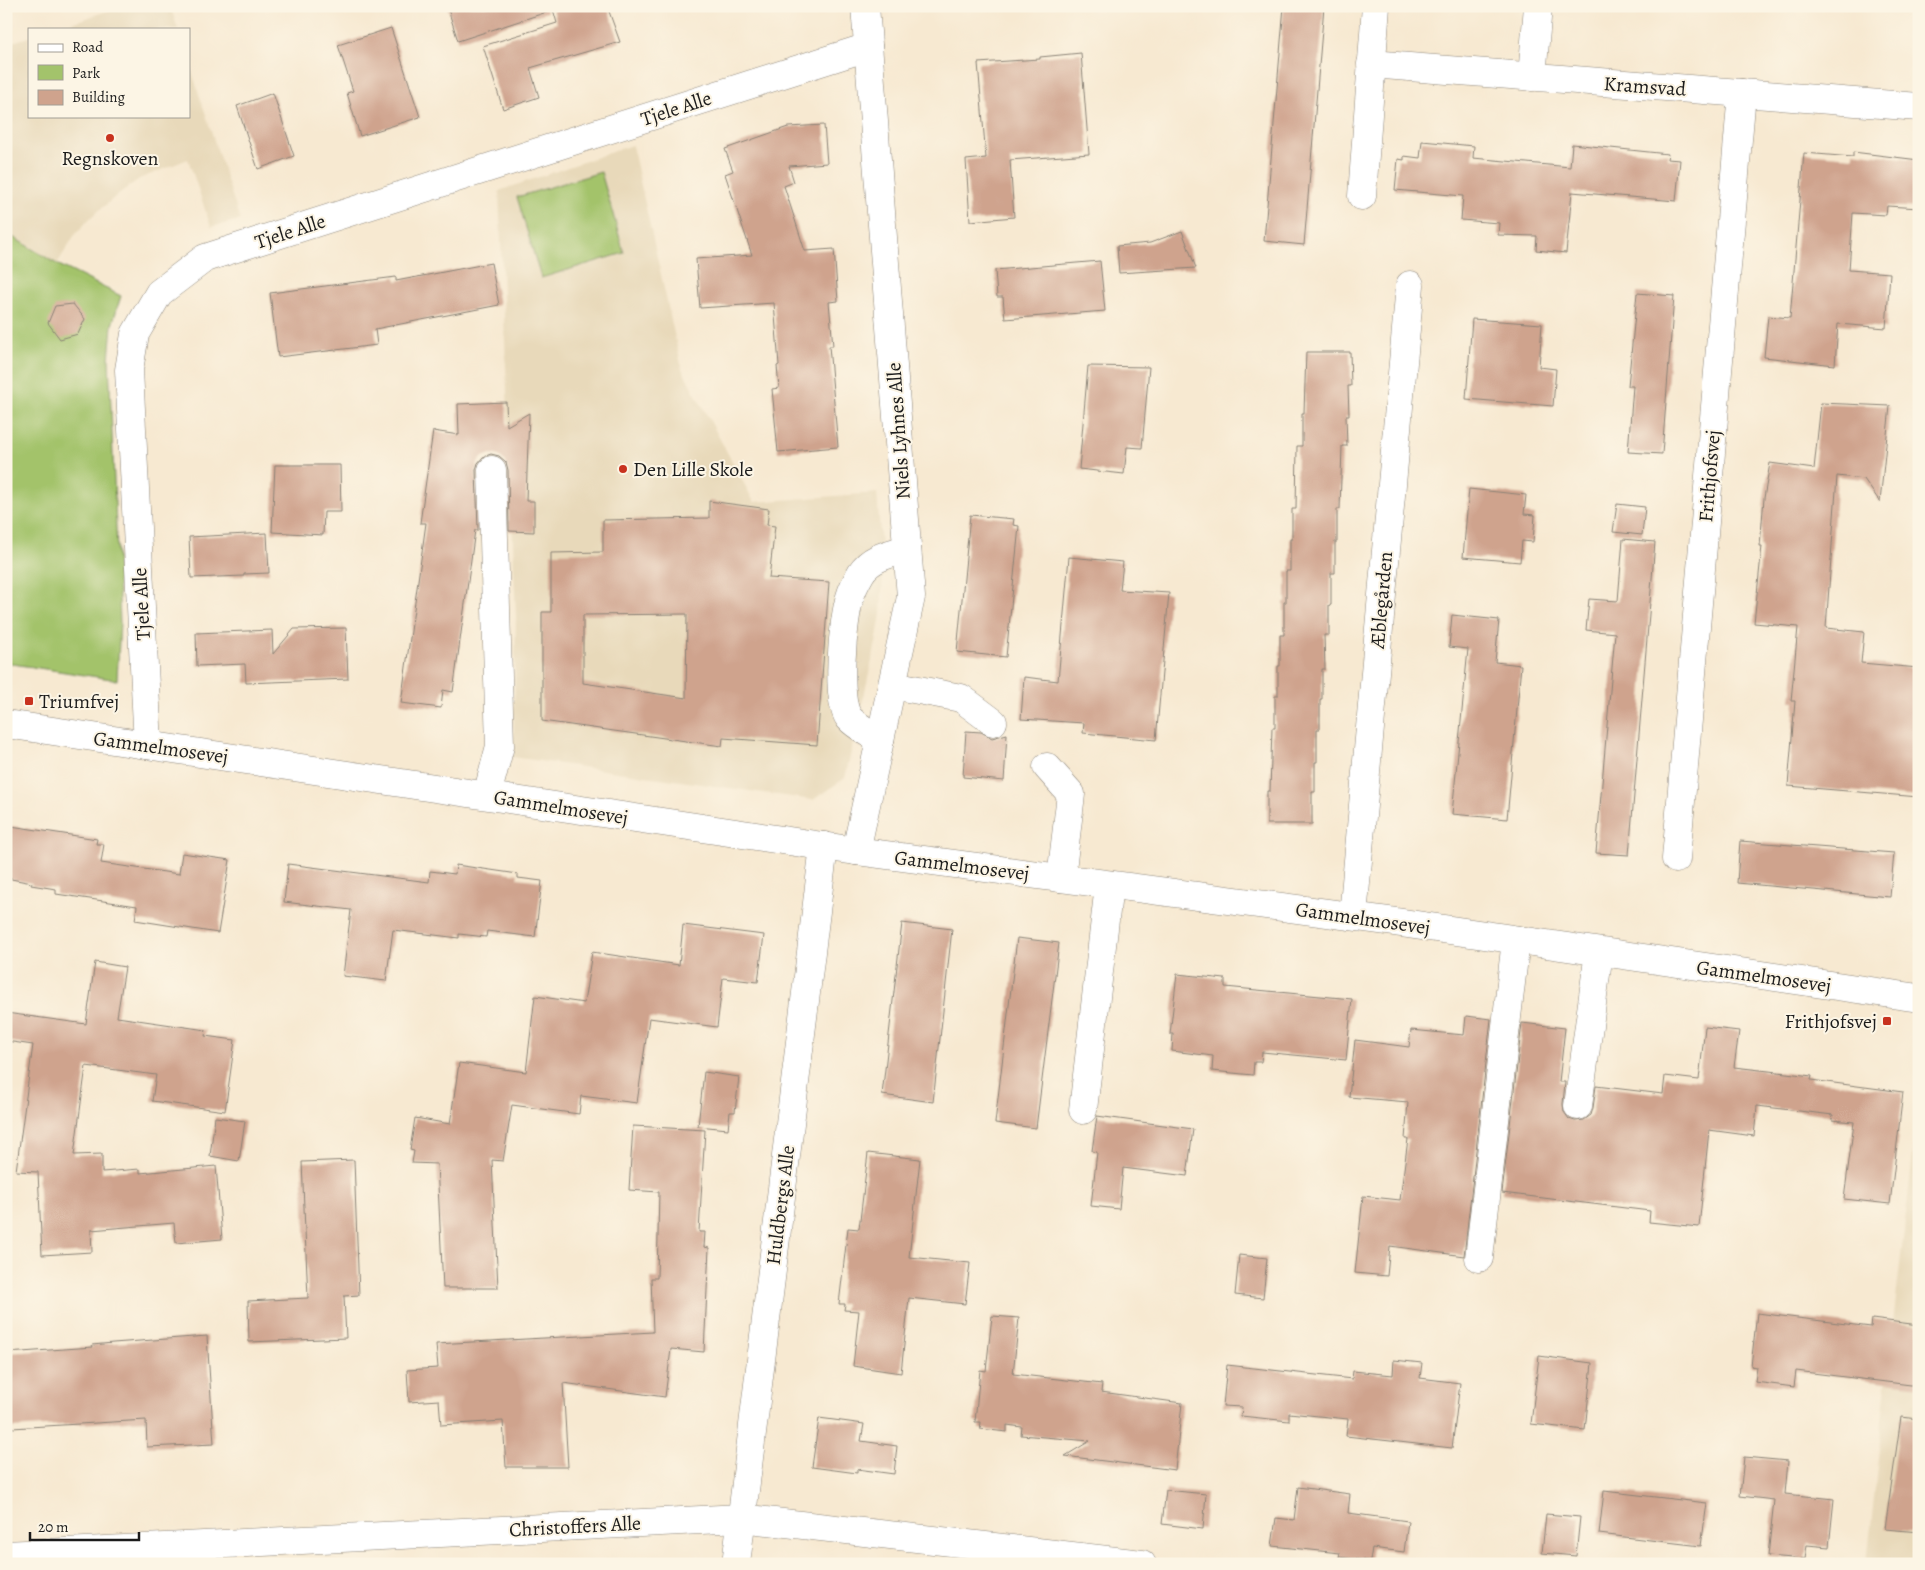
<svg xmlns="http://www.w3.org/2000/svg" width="1925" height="1570" viewBox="0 0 1925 1570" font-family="Alegreya,serif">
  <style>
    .built { fill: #e8d9ba }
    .green { fill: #a3c36b; stroke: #607044 }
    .building { fill: #cfa38d; fill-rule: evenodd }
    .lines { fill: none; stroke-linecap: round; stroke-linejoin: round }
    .minor-casing { stroke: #8a8276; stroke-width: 29 }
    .minor { stroke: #fff; stroke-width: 28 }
    .poi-dot { fill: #c8321e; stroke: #fcf5e5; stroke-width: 2 }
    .labels { text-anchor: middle; stroke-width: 4; stroke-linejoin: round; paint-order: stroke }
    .street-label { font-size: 20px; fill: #1c1c1c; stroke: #fcf5e5 }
    .poi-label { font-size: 20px; fill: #1c1c1c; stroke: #fcf5e5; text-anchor: start }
  </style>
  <rect width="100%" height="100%" fill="#fcf5e5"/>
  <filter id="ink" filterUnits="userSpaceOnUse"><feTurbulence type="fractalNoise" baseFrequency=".02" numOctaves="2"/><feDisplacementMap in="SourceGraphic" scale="10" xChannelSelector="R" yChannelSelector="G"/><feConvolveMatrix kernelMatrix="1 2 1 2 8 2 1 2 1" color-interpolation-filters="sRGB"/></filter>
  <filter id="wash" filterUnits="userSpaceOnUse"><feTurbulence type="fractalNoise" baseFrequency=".0096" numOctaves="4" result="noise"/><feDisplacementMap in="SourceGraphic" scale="20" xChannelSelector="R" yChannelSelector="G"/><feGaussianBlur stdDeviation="1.12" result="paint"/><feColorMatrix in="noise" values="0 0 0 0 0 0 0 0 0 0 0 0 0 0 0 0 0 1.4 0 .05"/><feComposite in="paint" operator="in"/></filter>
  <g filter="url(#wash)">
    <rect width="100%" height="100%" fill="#f7e9d1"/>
    <g class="built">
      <path d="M 122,6 L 170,6 L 178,29 L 54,29 Z"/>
      <path d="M 29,37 L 29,116 L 189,116 L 189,63 L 240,220 L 211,227 L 188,159 L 139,179 L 121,192 L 91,217 L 74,236 L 57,264 L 6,233 L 6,44 Z"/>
      <path d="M 632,145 L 682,369 L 754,502 L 877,493 L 883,572 L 881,614 L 876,643 L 845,778 L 813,800 L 513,757 L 516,618 L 499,191 Z"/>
      <path d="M 1919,1104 L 1919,1564 L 1867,1564 L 1886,1383 Z"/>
    </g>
    <g class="green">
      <path d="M 601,172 L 624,253 L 541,278 L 517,197 Z"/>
      <path d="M 6,233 L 57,264 L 121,296 L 112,325 L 109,360 L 120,622 L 117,680 L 6,663 Z"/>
    </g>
    <g id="blocks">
      <g class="building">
        <path d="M 447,6 L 546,6 L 547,12 L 458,41 Z"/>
        <path d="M 552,6 L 607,6 L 620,42 L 530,68 L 539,97 L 503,109 L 483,46 L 557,23 Z"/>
        <path d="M 1284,6 L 1324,6 L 1304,245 L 1264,241 Z"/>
        <path d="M 391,28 L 420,117 L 360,136 L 347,93 L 353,91 L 338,45 Z"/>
        <path d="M 1081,53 L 1089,154 L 1010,160 L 1014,217 L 970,221 L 966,160 L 986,158 L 978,63 L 1040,59 L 1040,57 Z"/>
        <path d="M 273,93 L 294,156 L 258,169 L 237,106 Z"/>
        <path d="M 824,125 L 827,163 L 789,166 L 794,182 L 784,186 L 805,251 L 834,249 L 838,301 L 829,302 L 833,346 L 829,346 L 838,447 L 778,452 L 772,389 L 779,388 L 777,366 L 779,365 L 774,303 L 700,308 L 696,259 L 752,255 L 725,174 L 733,171 L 725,149 L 788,127 Z"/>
        <path d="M 1422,141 L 1474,146 L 1473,158 L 1570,167 L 1572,144 L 1668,154 L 1667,159 L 1680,160 L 1676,201 L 1572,192 L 1566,253 L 1536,250 L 1537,236 L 1498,235 L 1499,223 L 1461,220 L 1463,196 L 1395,190 L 1398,159 L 1404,160 L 1404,156 L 1420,158 Z"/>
        <path d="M 1853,152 L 1919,160 L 1919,208 L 1887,206 L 1886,215 L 1853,213 L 1849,270 L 1890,273 L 1886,328 L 1838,324 L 1835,365 L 1764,357 L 1768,316 L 1790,318 L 1804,153 L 1853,157 Z"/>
        <path d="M 1182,231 L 1196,268 L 1119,273 L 1117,246 L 1150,243 Z"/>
        <path d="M 1100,261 L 1105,311 L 1005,319 L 1003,297 L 997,297 L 995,270 Z"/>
        <path d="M 491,263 L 499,305 L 375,329 L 377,345 L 278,357 L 270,293 L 396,277 L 396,281 Z"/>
        <path d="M 1637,293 L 1674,296 L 1662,454 L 1628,452 L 1633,386 L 1628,386 Z"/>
        <path d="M 73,304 L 85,319 L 78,334 L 60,339 L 48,323 L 55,306 Z"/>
        <path d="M 1472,319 L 1542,324 L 1539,367 L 1556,369 L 1553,406 L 1466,399 Z"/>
        <path d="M 1306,352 L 1350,352 L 1351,386 L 1348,386 L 1349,416 L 1346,416 L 1347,446 L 1342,446 L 1340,509 L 1337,509 L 1337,542 L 1335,542 L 1335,573 L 1331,573 L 1331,605 L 1329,605 L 1329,635 L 1324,635 L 1325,669 L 1322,669 L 1322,699 L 1320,699 L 1320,729 L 1317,729 L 1317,762 L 1315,762 L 1315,792 L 1312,792 L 1312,824 L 1267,824 L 1267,791 L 1270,791 L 1272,728 L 1275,728 L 1275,696 L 1278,696 L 1278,666 L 1280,666 L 1280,635 L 1284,635 L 1284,602 L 1286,602 L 1286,571 L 1290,571 L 1290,539 L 1292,539 L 1292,509 L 1296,509 L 1297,446 L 1302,446 L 1302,413 L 1304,413 Z"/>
        <path d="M 1088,366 L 1149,367 L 1142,448 L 1127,447 L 1124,474 L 1079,469 Z"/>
        <path d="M 506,402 L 507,426 L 529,413 L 526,501 L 534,501 L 534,532 L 509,531 L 508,470 L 506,462 L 499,456 L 491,454 L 483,457 L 478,463 L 476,470 L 478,530 L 475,530 L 453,692 L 443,690 L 441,708 L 401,703 L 426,523 L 420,523 L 433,431 L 459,435 L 458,404 Z"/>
        <path d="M 1821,403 L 1890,406 L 1880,502 L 1864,479 L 1837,476 L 1826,628 L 1864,632 L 1861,663 L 1919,668 L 1919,797 L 1788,786 L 1795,701 L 1791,701 L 1798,627 L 1754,623 L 1762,546 L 1760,546 L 1764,498 L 1770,463 L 1814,469 Z"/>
        <path d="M 275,465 L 340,465 L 341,512 L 324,512 L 323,535 L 272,532 Z"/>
        <path d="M 1469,489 L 1526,495 L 1524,514 L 1535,515 L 1533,542 L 1522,541 L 1520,562 L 1463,557 Z"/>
        <path d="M 709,501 L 769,509 L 767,525 L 775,526 L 769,578 L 829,582 L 817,745 L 723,738 L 722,746 L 542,721 L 542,612 L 551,612 L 551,553 L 603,552 L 603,520 L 709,518 ZM 687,614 L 686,698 L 583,683 L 583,615 Z"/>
        <path d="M 1617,504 L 1645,507 L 1642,535 L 1613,532 Z"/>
        <path d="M 970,515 L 1014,519 L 1013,525 L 1019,526 L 1006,657 L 957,652 Z"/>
        <path d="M 267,533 L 269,573 L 244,574 L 244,576 L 191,578 L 189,537 Z"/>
        <path d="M 1623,539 L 1655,542 L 1629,855 L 1596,853 L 1615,633 L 1586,630 L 1589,599 L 1618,601 Z"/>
        <path d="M 1069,557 L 1123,562 L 1120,590 L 1169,593 L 1156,740 L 1083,733 L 1084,723 L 1021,719 L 1024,677 L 1058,681 Z"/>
        <path d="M 1452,615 L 1499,620 L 1495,662 L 1521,665 L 1507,819 L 1452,814 L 1468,649 L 1449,647 Z"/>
        <path d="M 346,628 L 348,679 L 246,683 L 245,664 L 197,666 L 196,633 L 272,630 L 273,654 L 294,629 Z"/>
        <path d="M 966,731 L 981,732 L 992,738 L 1007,734 L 1004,781 L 963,777 Z"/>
        <path d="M 11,826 L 97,839 L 96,844 L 104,844 L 101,863 L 179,874 L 182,853 L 230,860 L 218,933 L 135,920 L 137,906 L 56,894 L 56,889 L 31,885 L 32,883 L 6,878 L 6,858 Z"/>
        <path d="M 1740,841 L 1894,853 L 1890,897 L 1737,883 Z"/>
        <path d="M 288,864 L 429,882 L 430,871 L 455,874 L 456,865 L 518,874 L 518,878 L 542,881 L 535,937 L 487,931 L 486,937 L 459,934 L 459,938 L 393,930 L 386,981 L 343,976 L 351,910 L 284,902 Z"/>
        <path d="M 902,923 L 952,929 L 933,1102 L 882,1095 Z"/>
        <path d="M 683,925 L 764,935 L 758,982 L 723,978 L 717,1027 L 649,1018 L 637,1103 L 581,1096 L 579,1114 L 512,1105 L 503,1161 L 492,1160 L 498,1288 L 443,1288 L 437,1164 L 412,1163 L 414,1151 L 410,1150 L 415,1118 L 450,1124 L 459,1063 L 526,1072 L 535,996 L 584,1003 L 592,952 L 679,965 Z"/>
        <path d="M 1017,938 L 1059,943 L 1036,1128 L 995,1123 Z"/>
        <path d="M 95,962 L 125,967 L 117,1017 L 206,1030 L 205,1036 L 235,1040 L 225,1111 L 152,1101 L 156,1075 L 86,1066 L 74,1155 L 102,1154 L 102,1172 L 140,1169 L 140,1173 L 216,1166 L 222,1239 L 176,1243 L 174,1223 L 91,1230 L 92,1252 L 42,1255 L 38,1172 L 16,1171 L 33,1045 L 6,1041 L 6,1013 L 86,1024 Z"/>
        <path d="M 1177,974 L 1225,979 L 1225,987 L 1352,999 L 1346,1060 L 1262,1052 L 1261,1062 L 1254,1062 L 1253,1075 L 1212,1071 L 1213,1056 L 1172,1051 L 1173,1034 L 1170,1034 Z"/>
        <path d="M 1466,1016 L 1491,1019 L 1464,1256 L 1390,1246 L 1387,1276 L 1355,1273 L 1363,1196 L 1400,1200 L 1408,1139 L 1405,1139 L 1408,1102 L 1349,1097 L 1355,1040 L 1409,1047 L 1411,1030 L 1464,1035 Z"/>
        <path d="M 1522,1023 L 1565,1028 L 1559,1082 L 1565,1082 L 1563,1104 L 1564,1112 L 1569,1119 L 1575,1121 L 1584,1120 L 1591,1115 L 1593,1108 L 1596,1086 L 1663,1094 L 1665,1076 L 1699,1080 L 1705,1027 L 1739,1031 L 1734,1067 L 1812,1076 L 1811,1080 L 1903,1092 L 1890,1204 L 1844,1199 L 1854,1122 L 1832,1120 L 1833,1115 L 1757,1106 L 1754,1136 L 1709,1130 L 1699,1227 L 1649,1222 L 1650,1211 L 1502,1193 Z"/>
        <path d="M 704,1072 L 739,1077 L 735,1112 L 730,1112 L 728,1129 L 698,1126 Z"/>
        <path d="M 1097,1116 L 1193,1129 L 1187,1176 L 1123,1168 L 1119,1209 L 1091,1206 L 1097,1152 L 1092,1151 Z"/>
        <path d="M 215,1117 L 245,1121 L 239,1161 L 210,1156 Z"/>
        <path d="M 633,1126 L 705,1130 L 699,1232 L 705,1232 L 704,1247 L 709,1248 L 704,1352 L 671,1349 L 665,1397 L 563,1383 L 568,1467 L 506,1467 L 503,1421 L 441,1425 L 439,1400 L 409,1402 L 407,1370 L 438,1368 L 436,1344 L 653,1332 L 651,1278 L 657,1278 L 659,1192 L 629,1190 Z"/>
        <path d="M 868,1153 L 920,1159 L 909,1257 L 970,1263 L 965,1304 L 909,1298 L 901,1373 L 853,1366 L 859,1311 L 844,1310 L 845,1304 L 839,1304 L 848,1228 L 859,1229 Z"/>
        <path d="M 354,1160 L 359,1295 L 344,1296 L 346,1338 L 249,1342 L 248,1301 L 308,1298 L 302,1162 Z"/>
        <path d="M 1239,1255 L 1267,1258 L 1263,1298 L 1235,1295 Z"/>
        <path d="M 1757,1313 L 1871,1327 L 1872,1319 L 1919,1325 L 1919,1386 L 1796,1371 L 1794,1387 L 1755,1382 L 1757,1367 L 1751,1366 Z"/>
        <path d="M 992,1316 L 1019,1318 L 1013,1374 L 1102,1384 L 1101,1392 L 1182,1403 L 1175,1470 L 1065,1456 L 1090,1441 L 1021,1435 L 1022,1427 L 1007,1425 L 1007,1432 L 980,1429 L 981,1422 L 975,1422 L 980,1370 L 986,1371 Z"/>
        <path d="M 207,1336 L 214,1444 L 147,1447 L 146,1420 L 12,1428 L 7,1353 L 93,1347 L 92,1345 L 113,1343 Z"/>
        <path d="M 1539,1356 L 1592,1363 L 1585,1430 L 1531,1424 Z"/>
        <path d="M 1394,1360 L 1422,1363 L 1420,1378 L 1460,1383 L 1452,1448 L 1346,1436 L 1348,1419 L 1289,1413 L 1289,1421 L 1241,1416 L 1242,1407 L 1223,1406 L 1227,1365 L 1352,1379 L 1353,1371 L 1393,1375 Z"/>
        <path d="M 1901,1417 L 1919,1419 L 1919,1532 L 1885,1529 Z"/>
        <path d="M 819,1418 L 864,1424 L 861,1441 L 897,1446 L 894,1474 L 857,1469 L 857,1473 L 812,1467 Z"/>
        <path d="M 1744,1457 L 1788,1461 L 1785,1494 L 1834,1499 L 1829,1547 L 1807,1545 L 1805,1559 L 1768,1556 L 1774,1500 L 1740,1496 Z"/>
        <path d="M 1298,1487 L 1350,1494 L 1348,1513 L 1408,1521 L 1404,1552 L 1372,1548 L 1370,1561 L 1339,1557 L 1340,1553 L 1272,1546 L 1276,1518 L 1294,1520 Z"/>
        <path d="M 1166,1490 L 1206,1494 L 1203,1529 L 1162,1524 Z"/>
        <path d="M 1604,1491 L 1707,1503 L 1701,1546 L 1599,1534 Z"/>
        <path d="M 1546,1514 L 1580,1517 L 1576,1556 L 1542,1553 Z"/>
      </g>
    </g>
  </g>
  <g filter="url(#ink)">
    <use href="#blocks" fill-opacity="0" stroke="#8a8276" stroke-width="1"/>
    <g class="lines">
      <defs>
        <g id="minor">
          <path d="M 1371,64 L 1919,107"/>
          <path d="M 1532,77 L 1538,6"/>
          <path d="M 1362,196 L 1376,6"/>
          <path d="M 892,685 L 961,698 L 993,722"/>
          <path d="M 6,724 L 856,851 L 1388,921 L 1919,998"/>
          <path d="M 880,740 C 871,733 857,727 849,718 C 835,700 843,619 850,597 C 852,590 857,580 861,573 C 871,557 890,554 907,549"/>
          <path d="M 148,745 L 129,370 L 135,334 L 159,293 L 205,258 L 868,47"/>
          <path d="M 1047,767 L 1071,794 L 1061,878"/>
          <path d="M 487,795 L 500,746 L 492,470"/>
          <path d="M 856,851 L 911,597 L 865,6"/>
          <path d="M 1676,859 L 1742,93"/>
          <path d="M 1353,916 L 1410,285"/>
          <path d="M 1578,1106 L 1599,952"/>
          <path d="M 1083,1110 L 1109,885"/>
          <path d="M 1479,1258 L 1516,940"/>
          <path d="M 6,1555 L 741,1518 L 1142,1564"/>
          <path d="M 736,1564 L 824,846"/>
        </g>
      </defs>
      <use href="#minor" class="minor-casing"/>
      <use href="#minor" class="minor"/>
    </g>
  </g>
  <g class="poi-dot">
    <circle cx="110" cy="138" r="5"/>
    <circle cx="623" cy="469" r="5"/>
    <rect x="24" y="696" width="10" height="10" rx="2.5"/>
    <rect x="1882" y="1016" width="10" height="10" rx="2.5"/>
  </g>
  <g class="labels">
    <g class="street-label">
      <text transform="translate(1645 86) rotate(4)" y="7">Kramsvad</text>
      <text transform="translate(676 108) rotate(-18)" y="7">Tjele Alle</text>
      <text transform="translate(290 231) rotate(-18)" y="7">Tjele Alle</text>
      <text transform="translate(898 431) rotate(-94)" y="7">Niels Lyhnes Alle</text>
      <text transform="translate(1709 476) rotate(-85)" y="7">Frithjofsvej</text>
      <text transform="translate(1381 600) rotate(-85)" y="7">Æblegården</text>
      <text transform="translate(141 604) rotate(-93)" y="7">Tjele Alle</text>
      <text transform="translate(161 747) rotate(8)" y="7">Gammelmosevej</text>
      <text transform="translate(561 807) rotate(9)" y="7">Gammelmosevej</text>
      <text transform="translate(962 865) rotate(7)" y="7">Gammelmosevej</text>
      <text transform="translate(1363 918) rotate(8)" y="7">Gammelmosevej</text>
      <text transform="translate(1764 976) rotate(8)" y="7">Gammelmosevej</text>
      <text transform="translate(780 1205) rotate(-83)" y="7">Huldbergs Alle</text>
      <text transform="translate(575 1526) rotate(-3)" y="7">Christoffers Alle</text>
    </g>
    <g class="poi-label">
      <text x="110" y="165" text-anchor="middle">Regnskoven</text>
      <text x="633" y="476">Den Lille Skole</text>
      <text x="39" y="708">Triumfvej</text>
      <text x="1877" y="1028" text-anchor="end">Frithjofsvej</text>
    </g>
  </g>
  <rect width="1925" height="1570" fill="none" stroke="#fcf5e5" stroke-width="25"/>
  <rect x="28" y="28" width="162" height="90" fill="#fcf5e5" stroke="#a29e95"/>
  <rect x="38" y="44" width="25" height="8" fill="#ffffff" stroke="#a29e95"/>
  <text x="72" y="52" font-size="15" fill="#1c1c1c">Road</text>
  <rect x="38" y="65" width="25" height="15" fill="#a3c36b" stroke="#a29e95"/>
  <text x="72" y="78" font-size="15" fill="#1c1c1c">Park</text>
  <rect x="38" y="90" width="25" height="15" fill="#cfa38d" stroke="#a29e95"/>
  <text x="72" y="102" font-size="15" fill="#1c1c1c">Building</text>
  <path d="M30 1532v8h109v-8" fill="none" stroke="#1c1c1c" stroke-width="2.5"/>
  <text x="38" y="1532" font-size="15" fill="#1c1c1c" stroke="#fcf5e5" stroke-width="4" paint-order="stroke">20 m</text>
</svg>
